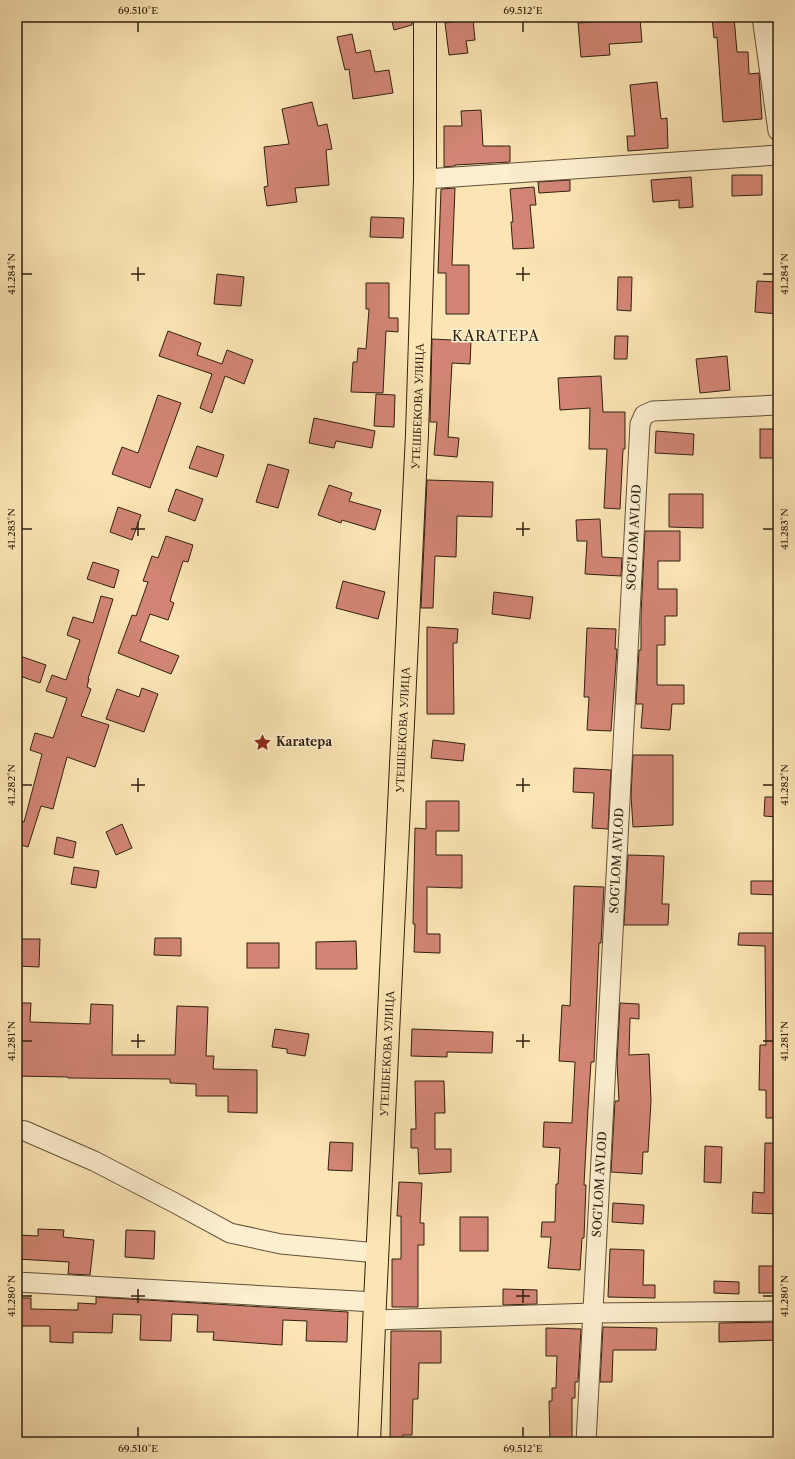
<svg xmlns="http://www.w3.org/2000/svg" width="795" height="1459" viewBox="0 0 795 1459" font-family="'Libre Caslon Text',serif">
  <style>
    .building { fill: #d28574; stroke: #302010 }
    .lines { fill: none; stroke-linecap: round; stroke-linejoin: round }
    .minor-casing { stroke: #635139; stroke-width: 21 }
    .major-casing { stroke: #302010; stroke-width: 24 }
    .minor { stroke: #fceece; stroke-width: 19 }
    .major { stroke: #fbe5b4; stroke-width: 22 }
    .ticks { fill: none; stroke: #302010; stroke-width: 1.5 }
    .labels { text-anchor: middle; stroke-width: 3; stroke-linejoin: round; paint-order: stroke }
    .street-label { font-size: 12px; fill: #302010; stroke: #fceece }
    .poi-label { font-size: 12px; font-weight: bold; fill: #302010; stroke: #fceece; text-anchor: start }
    .quarter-label { font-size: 14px; letter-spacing: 1px; fill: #302010; stroke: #fceece }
    .neatline { fill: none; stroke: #302010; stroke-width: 1.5 }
    .ticks-label { font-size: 10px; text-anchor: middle; fill: #302010 }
  </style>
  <rect width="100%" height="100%" fill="#fbe5b4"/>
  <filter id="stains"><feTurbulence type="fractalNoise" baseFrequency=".005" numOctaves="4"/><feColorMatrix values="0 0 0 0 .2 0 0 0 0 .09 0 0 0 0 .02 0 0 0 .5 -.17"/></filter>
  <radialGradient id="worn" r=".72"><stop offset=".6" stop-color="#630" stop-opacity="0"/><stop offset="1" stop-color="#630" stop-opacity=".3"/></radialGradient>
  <g class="building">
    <path d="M 391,17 L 412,17 L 412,25 L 394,30 Z"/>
    <path d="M 712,17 L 734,17 L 737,52 L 748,52 L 749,74 L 759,73 L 762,119 L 723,122 L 717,37 L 714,38 Z"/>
    <path d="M 473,19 L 475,40 L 466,41 L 468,53 L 449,55 L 445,23 Z"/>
    <path d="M 640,19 L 642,42 L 609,44 L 610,55 L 581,57 L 578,23 Z"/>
    <path d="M 352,34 L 356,53 L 370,50 L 375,72 L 389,70 L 393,93 L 353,99 L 349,69 L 345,70 L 337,37 Z"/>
    <path d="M 657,82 L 661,119 L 667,118 L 668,148 L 628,151 L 627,136 L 635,136 L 630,85 Z"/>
    <path d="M 312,102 L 318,126 L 327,124 L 332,149 L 326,150 L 329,185 L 295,188 L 297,202 L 267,206 L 264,187 L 268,186 L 264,147 L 289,144 L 282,109 Z"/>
    <path d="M 481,110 L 483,146 L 510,146 L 510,162 L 455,165 L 455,166 L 444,167 L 444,126 L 462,126 L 461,111 Z"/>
    <path d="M 732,175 L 762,175 L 762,195 L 732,196 Z"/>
    <path d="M 691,177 L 693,207 L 679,208 L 679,200 L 653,202 L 651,180 Z"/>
    <path d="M 570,180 L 570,191 L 539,193 L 538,182 Z"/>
    <path d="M 534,187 L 536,205 L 530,205 L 534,248 L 513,249 L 511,222 L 513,222 L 510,189 Z"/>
    <path d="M 455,188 L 452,265 L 469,265 L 469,314 L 446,314 L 446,273 L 438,273 L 441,189 Z"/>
    <path d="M 371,217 L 404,218 L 403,238 L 370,237 Z"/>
    <path d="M 217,274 L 244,277 L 241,306 L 214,304 Z"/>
    <path d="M 618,277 L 632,277 L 631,311 L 617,310 Z"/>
    <path d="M 757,281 L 778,282 L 778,314 L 755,312 Z"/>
    <path d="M 366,283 L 389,283 L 389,318 L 398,318 L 398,332 L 386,331 L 383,393 L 351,392 L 353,362 L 357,362 L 358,348 L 366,349 L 369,309 L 366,309 Z"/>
    <path d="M 168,331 L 201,343 L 197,355 L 222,364 L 227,350 L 253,360 L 244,384 L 225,376 L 212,413 L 200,408 L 212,374 L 159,356 Z"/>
    <path d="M 615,336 L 628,336 L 627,359 L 614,359 Z"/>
    <path d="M 432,339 L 471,341 L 470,364 L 452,363 L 448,437 L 459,438 L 457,457 L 434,455 L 437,422 L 430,422 Z"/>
    <path d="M 727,356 L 730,390 L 700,393 L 696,359 Z"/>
    <path d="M 601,376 L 603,412 L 625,412 L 625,449 L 623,449 L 620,509 L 604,508 L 607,449 L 589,449 L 590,408 L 560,410 L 558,378 Z"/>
    <path d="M 376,394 L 395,395 L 394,427 L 374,426 Z"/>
    <path d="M 158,395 L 181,403 L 150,488 L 112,474 L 122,447 L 138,453 Z"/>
    <path d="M 314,418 L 375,431 L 372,448 L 336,441 L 334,448 L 309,443 Z"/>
    <rect x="760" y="429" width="18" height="29"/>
    <path d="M 656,431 L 694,434 L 693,455 L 655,453 Z"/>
    <path d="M 197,446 L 224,455 L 217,477 L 189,468 Z"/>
    <path d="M 268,464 L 289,470 L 278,508 L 256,502 Z"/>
    <path d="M 427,480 L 493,482 L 492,517 L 457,516 L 456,557 L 435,556 L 433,608 L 421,608 Z"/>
    <path d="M 329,485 L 352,493 L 349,501 L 381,510 L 375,530 L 342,520 L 341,523 L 318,515 Z"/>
    <path d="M 176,489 L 203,499 L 195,521 L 168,511 Z"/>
    <path d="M 669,494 L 703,494 L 703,528 L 669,527 Z"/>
    <path d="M 118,507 L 141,515 L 132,540 L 110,532 Z"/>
    <path d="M 600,519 L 602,557 L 622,558 L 621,576 L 585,574 L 587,541 L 577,541 L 576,520 Z"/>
    <path d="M 645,531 L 680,531 L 680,561 L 658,561 L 658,589 L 677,589 L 677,616 L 665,616 L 665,645 L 657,645 L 657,685 L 684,685 L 684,704 L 672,704 L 670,730 L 641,728 L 643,704 L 636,704 L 639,650 L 641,650 L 641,615 Z"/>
    <path d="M 166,536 L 193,545 L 188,562 L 183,561 L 170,601 L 174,603 L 168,620 L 150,614 L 140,641 L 179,656 L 171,674 L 118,653 L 132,615 L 136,616 L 148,582 L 143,581 L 152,556 L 158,558 Z"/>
    <path d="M 93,562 L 119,570 L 114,588 L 87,579 Z"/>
    <path d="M 343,581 L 385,592 L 378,619 L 336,608 Z"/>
    <path d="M 494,592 L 533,597 L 530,619 L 492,614 Z"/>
    <path d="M 101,596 L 113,599 L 88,679 L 89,679 L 87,687 L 91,689 L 81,716 L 109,725 L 95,767 L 67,757 L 53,809 L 41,806 L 28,847 L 18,844 L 17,820 L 24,822 L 42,754 L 30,750 L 35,733 L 53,738 L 67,698 L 46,691 L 52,675 L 66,680 L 80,640 L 67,635 L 73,617 L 93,623 Z"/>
    <path d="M 427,627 L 458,629 L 457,643 L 453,643 L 454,714 L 427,714 Z"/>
    <path d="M 587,628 L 616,629 L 615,649 L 617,649 L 611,731 L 587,730 L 589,697 L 584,697 Z"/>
    <path d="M 17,655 L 46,665 L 40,683 L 17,675 Z"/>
    <path d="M 142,688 L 158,694 L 144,732 L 106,719 L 117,689 L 139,697 Z"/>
    <path d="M 433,740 L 465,744 L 463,761 L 431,758 Z"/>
    <path d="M 633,755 L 673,755 L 673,825 L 633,827 L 631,796 Z"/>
    <path d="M 574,768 L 611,770 L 608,829 L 592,828 L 594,793 L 573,792 Z"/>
    <path d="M 765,797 L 778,797 L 778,817 L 764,816 Z"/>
    <path d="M 426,801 L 459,801 L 459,831 L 436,831 L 436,855 L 462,855 L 462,888 L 427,887 L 427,934 L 440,934 L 440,953 L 414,952 L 415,924 L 413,924 L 415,828 L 426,829 Z"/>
    <path d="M 122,824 L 132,848 L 116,855 L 106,832 Z"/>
    <path d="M 57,837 L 76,842 L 73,858 L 54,854 Z"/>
    <path d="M 628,855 L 664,856 L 662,904 L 669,904 L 668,925 L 624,925 Z"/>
    <path d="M 74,867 L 99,871 L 96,888 L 71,884 Z"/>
    <path d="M 751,881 L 778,881 L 778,895 L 751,894 Z"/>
    <path d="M 574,886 L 604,887 L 601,943 L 599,943 L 594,1062 L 591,1062 L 588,1108 L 584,1185 L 586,1185 L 584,1238 L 582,1238 L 580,1270 L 548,1268 L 551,1237 L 541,1237 L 542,1222 L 555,1222 L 556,1184 L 558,1184 L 560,1148 L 543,1147 L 544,1122 L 572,1123 L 575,1062 L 559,1061 L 562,1005 L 570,1006 Z"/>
    <path d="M 739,933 L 778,933 L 778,1118 L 766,1118 L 766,1090 L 759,1090 L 760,1045 L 766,1045 L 765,946 L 738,945 Z"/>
    <path d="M 155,938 L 181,938 L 181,956 L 154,955 Z"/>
    <path d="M 17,939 L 40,939 L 39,967 L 17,966 Z"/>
    <path d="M 356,941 L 357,969 L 316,969 L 316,942 Z"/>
    <rect x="247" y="943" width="32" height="25"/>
    <path d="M 17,1003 L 31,1003 L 30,1022 L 90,1024 L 91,1004 L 113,1005 L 112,1055 L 175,1055 L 177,1006 L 208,1007 L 206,1056 L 214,1056 L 213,1069 L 257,1070 L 257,1113 L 228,1112 L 228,1096 L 196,1096 L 196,1084 L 170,1083 L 170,1079 L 68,1078 L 68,1077 L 17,1076 Z"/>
    <path d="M 620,1003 L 639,1004 L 639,1019 L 630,1018 L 629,1055 L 649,1054 L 651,1101 L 648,1152 L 643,1152 L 642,1174 L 611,1172 L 615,1101 L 619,1101 L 617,1062 Z"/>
    <path d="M 275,1029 L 309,1034 L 305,1056 L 287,1053 L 287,1049 L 272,1047 Z"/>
    <path d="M 412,1029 L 493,1032 L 492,1053 L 447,1052 L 447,1057 L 411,1056 Z"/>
    <path d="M 415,1081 L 444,1081 L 445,1113 L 435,1113 L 435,1149 L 451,1149 L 451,1172 L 419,1174 L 418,1148 L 411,1148 L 411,1129 L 416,1129 Z"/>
    <path d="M 330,1142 L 353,1143 L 352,1171 L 328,1170 Z"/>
    <path d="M 765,1143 L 778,1143 L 778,1214 L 752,1213 L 753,1192 L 764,1193 Z"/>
    <path d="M 705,1146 L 722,1147 L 721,1183 L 704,1182 Z"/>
    <path d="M 399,1182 L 422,1183 L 420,1223 L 424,1223 L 424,1245 L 418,1245 L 418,1307 L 392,1307 L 392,1259 L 401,1259 L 401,1216 L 397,1216 Z"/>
    <path d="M 613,1203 L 644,1205 L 643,1224 L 612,1222 Z"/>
    <rect x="460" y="1217" width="28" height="34"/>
    <path d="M 38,1229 L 64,1230 L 63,1237 L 94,1240 L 90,1275 L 68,1274 L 69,1262 L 17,1259 L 17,1235 L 38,1236 Z"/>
    <path d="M 126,1230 L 155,1231 L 154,1259 L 125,1257 Z"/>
    <path d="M 610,1249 L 644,1250 L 643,1285 L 655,1285 L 655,1298 L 608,1297 Z"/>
    <rect x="759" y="1266" width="19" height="27"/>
    <path d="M 714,1281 L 739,1282 L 739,1294 L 714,1293 Z"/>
    <path d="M 503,1289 L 537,1290 L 537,1304 L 503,1305 Z"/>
    <path d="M 96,1297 L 348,1312 L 347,1342 L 306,1341 L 307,1321 L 283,1320 L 282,1345 L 213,1340 L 214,1332 L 197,1332 L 198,1315 L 172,1314 L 171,1341 L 140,1340 L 141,1315 L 113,1314 L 112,1333 L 73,1332 L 73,1343 L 50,1342 L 50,1326 L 17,1326 L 17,1298 L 31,1298 L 31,1309 L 78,1310 L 78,1303 L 96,1304 Z"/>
    <path d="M 777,1322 L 778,1340 L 719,1342 L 719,1323 Z"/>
    <path d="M 603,1327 L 657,1328 L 656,1350 L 613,1350 L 612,1382 L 600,1382 Z"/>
    <path d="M 546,1328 L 581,1329 L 578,1382 L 575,1382 L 575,1398 L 572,1398 L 572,1442 L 550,1442 L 549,1401 L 552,1401 L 552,1388 L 556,1388 L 557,1356 L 546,1356 Z"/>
    <path d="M 391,1331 L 441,1331 L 441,1363 L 419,1363 L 418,1399 L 413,1399 L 412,1435 L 403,1435 L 403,1442 L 390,1442 Z"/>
  </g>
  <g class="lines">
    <defs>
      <g id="minor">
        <path d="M 762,17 L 778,131"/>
        <path d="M 425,179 L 778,155"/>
        <path d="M 17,1130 L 25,1131 L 94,1161 L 173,1202 L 230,1233 L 281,1244 L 377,1253"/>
        <path d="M 17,1282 L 375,1302"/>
        <path d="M 374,1320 L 593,1313 L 778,1311"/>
        <path id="s1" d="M 586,1442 L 640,424 L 644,415 L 653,411 L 778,405"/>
      </g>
      <g id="major">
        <path id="s2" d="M 369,1442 L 375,1302 L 417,434 L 425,179 L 425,17"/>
      </g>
    </defs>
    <use href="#minor" class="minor-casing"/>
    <use href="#major" class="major-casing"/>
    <use href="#minor" class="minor"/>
    <use href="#major" class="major"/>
  </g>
  <path class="ticks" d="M 138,22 L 138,32M 523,22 L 523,32M 138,267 L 138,281M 523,267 L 523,281M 22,274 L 32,274M 131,274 L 145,274M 516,274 L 530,274M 763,274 L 773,274M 138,522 L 138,536M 523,522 L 523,536M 22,529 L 32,529M 131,529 L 145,529M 516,529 L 530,529M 763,529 L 773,529M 138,778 L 138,792M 523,778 L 523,792M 22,785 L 32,785M 131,785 L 145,785M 516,785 L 530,785M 763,785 L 773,785M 138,1034 L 138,1048M 523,1034 L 523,1048M 22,1041 L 32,1041M 131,1041 L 145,1041M 516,1041 L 530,1041M 763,1041 L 773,1041M 138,1289 L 138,1303M 523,1289 L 523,1303M 22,1296 L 32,1296M 131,1296 L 145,1296M 516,1296 L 530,1296M 763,1296 L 773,1296M 138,1427 L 138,1437M 523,1427 L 523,1437"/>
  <defs>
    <symbol id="sight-bare" viewBox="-9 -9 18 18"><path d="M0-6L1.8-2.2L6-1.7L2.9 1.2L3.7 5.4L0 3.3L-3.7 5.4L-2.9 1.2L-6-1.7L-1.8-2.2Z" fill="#8f2418" stroke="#fceece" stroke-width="2.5" paint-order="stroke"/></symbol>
  </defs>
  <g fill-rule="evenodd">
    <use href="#sight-bare" x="250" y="730" width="25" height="25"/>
  </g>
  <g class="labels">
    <g class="street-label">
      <text dy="4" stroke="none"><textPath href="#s2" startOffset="1037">УТЕШБЕКОВА УЛИЦА</textPath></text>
      <text dy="4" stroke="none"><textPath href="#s1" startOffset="906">SOG'LOM AVLOD</textPath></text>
      <text dy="4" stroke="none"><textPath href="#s2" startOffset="713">УТЕШБЕКОВА УЛИЦА</textPath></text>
      <text dy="4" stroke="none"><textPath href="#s1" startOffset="582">SOG'LOM AVLOD</textPath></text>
      <text dy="4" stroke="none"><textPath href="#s2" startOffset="389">УТЕШБЕКОВА УЛИЦА</textPath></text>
      <text dy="4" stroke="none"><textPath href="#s1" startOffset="258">SOG'LOM AVLOD</textPath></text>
    </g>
    <g class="poi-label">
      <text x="276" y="746">Karatepa</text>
    </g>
    <g class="quarter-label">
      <text x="496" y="341">KARATEPA</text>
    </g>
  </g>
  <rect width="795" height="1459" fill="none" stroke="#fbe5b4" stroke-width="44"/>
  <rect x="22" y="22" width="751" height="1415" class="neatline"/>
  <g class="ticks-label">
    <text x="138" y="14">69.510°E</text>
    <text x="523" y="14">69.512°E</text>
    <text transform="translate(11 274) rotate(-90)" y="4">41.284°N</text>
    <text transform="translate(784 274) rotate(-90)" y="4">41.284°N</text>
    <text transform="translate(11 529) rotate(-90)" y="4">41.283°N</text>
    <text transform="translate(784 529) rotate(-90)" y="4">41.283°N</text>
    <text transform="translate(11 785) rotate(-90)" y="4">41.282°N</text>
    <text transform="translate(784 785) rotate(-90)" y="4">41.282°N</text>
    <text transform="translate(11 1041) rotate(-90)" y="4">41.281°N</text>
    <text transform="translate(784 1041) rotate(-90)" y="4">41.281°N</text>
    <text transform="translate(11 1296) rotate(-90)" y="4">41.280°N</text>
    <text transform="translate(784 1296) rotate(-90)" y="4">41.280°N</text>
    <text x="138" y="1452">69.510°E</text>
    <text x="523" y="1452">69.512°E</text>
  </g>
  <rect width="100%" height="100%" filter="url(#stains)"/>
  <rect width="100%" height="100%" fill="url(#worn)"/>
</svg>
